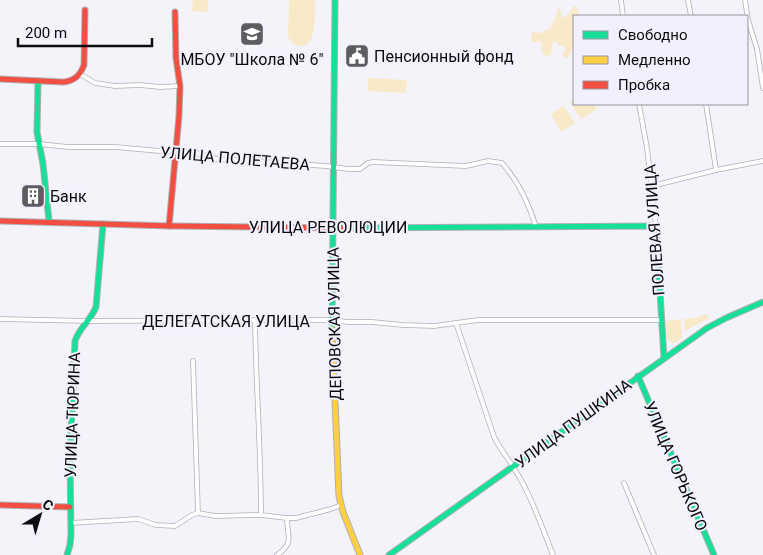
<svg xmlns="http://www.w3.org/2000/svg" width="763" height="555" viewBox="0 0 763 555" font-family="Roboto,sans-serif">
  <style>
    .green { fill: #f8e9c9 }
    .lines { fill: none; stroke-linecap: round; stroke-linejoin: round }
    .street-casing { stroke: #afafb4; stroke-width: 5.5 }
    .fast-casing { stroke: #afafb4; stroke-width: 7 }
    .slow-casing { stroke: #afafb4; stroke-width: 7 }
    .jam-casing { stroke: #afafb4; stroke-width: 7 }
    .street { stroke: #fdfdfe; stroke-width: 4 }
    .fast { stroke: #16e098; stroke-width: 5 }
    .slow { stroke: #ffcf43; stroke-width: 5 }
    .jam { stroke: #f24e42; stroke-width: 5 }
    .labels { text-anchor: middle; stroke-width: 4; stroke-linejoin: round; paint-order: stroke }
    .poi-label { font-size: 16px; fill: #0c0b0f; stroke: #f2f0fd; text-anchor: start }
    .street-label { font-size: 16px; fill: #0c0b0f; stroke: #f2f0fd }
  </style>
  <rect width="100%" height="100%" fill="#f4f3fa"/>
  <g class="green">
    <path d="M 193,0 L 208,0 L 208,12 L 192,11 Z"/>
    <path d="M 289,0 L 315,0 C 314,12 318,46 301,46 C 294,46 291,42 288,37 Z"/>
    <path d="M 574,6 L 577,6 L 578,13 L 580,16 L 574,16 L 574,44 L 568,58 L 564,57 L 562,55 L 565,50 L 564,46 L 559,46 L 557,42 L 553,41 L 551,55 L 545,56 L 542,52 L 541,42 L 538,41 L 533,43 L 531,39 L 532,32 L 541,33 L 546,30 L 550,29 L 556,17 L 558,8 L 560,9 L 562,18 L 568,15 Z"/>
    <path d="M 368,78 L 407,80 L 406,93 L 368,91 Z"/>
    <path d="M 574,99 L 574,104 L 593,104 L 597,109 L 581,119 L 570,102 Z"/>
    <path d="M 564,106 L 575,123 L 561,132 L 551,114 Z"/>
    <path d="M 707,314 L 709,318 L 685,331 L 684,319 L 695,318 Z"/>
    <path d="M 681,319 L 682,338 L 677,342 L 672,343 L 668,340 L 667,338 L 666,321 Z"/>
  </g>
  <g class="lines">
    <defs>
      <g id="street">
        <path d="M 621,0 L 623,16"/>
        <path d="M 688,0 L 691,16"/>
        <path d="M 745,0 L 748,20 L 757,49 L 763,88"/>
        <path d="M 80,74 L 95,83 L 115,86 L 140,85 L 160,87 L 180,86"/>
        <path d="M 639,104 L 647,148 L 656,226"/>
        <path d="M 706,104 L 716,170"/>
        <path d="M 0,144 L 39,144 L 68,147 L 115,147 L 160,151 L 176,150 L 193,152 L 217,159 L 326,166 L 348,169 L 360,169 L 368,163 L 373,162 L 466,166 L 488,161 L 502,163 C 518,181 529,204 536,227"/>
        <path d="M 652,186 L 716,170 L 763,161"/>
        <path d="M 0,319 L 88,321 L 332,320 L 348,322 L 372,322 L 403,325 L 434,326 L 478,320 L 661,320"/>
        <path d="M 255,321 C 256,386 261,451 261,515"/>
        <path d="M 456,323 L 494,437 C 502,452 513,465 521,480 C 534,503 543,530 553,555"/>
        <path d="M 193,361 L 198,513"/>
        <path d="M 624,483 L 654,555"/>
        <path d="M 70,523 L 138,519 L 156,525 L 175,526 L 192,515 L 198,513 L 215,516 L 261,515 L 287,518 L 296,518 L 331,509 L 341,505"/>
        <path d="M 277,555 C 295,542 287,537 287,518"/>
      </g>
      <g id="fast">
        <path d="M 38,81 L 37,132 L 43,164 L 49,221"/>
        <path d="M 341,228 L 656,226 L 664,358"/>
        <path d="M 332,329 L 335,0"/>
        <path d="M 638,376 L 714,555"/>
        <path d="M 67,555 L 70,545 L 71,535 L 70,457 L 75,341 C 79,328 91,320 96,307 L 103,224"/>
        <path d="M 389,555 L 707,328 L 726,318 L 763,302"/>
      </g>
      <path id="slow" d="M 332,329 L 339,496 L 343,512 L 360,555"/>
      <g id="jam">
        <path d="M 0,79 L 63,82 C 74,81 80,76 84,65 L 85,10"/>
        <path d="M 0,221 L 171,226 L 341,228"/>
        <path d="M 169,226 L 179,116 L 180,86 L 176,58 L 175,12"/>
        <path d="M 0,505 L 70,507"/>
      </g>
    </defs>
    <use href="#street" class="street-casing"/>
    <use href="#fast" class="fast-casing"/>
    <use href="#slow" class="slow-casing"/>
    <use href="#jam" class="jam-casing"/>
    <use href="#street" class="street"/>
    <use href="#fast" class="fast"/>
    <use href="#slow" class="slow"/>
    <use href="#jam" class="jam"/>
  </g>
  <defs>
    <symbol id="school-square" viewBox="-11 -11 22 22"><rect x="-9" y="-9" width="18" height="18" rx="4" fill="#5d5c61" stroke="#f2f0fd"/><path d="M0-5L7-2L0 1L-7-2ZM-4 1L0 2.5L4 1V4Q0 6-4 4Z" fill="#fff"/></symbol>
    <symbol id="civic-square" viewBox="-11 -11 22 22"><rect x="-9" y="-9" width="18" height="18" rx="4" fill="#5d5c61" stroke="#f2f0fd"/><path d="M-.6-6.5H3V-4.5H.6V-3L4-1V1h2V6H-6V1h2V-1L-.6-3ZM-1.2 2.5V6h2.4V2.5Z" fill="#fff"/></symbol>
    <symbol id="building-square" viewBox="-11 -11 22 22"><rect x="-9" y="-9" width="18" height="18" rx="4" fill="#5d5c61" stroke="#f2f0fd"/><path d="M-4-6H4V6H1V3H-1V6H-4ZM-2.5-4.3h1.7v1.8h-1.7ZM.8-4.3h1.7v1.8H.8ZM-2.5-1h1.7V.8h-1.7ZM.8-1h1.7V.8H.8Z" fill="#fff"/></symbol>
  </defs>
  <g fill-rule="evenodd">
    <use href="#school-square" x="238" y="20" width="28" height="28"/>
    <use href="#civic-square" x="343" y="42" width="28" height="28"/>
    <use href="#building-square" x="19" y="182" width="28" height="28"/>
  </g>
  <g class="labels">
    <g class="poi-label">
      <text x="374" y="62">Пенсионный фонд</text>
      <text x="252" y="65" text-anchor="middle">МБОУ "Школа № 6"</text>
      <text x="50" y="202">Банк</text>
    </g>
    <g class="street-label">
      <text transform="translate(235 158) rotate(5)" y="6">УЛИЦА ПОЛЕТАЕВА</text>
      <text x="328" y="233">УЛИЦА РЕВОЛЮЦИИ</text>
      <text transform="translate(654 230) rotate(-94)" y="6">ПОЛЕВАЯ УЛИЦА</text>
      <text x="226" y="327">ДЕЛЕГАТСКАЯ УЛИЦА</text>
      <text transform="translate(334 324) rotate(-91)" y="6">ДЕПОВСКАЯ УЛИЦА</text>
      <text transform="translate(72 415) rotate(-88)" y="6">УЛИЦА ТЮРИНА</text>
      <text transform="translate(573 423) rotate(-36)" y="6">УЛИЦА ПУШКИНА</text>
      <text transform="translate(676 466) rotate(67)" y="6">УЛИЦА ГОРЬКОГО</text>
    </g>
  </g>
  <rect x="573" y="15" width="175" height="90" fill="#f2f0fd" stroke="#96949e"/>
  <rect x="583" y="31" width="25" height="8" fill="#16e098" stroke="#96949e"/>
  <text x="618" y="40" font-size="15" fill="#0c0b0f">Свободно</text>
  <rect x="583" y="56" width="25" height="8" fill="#ffcf43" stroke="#96949e"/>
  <text x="618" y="65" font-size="15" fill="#0c0b0f">Медленно</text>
  <rect x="583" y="81" width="25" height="8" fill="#f24e42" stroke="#96949e"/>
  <text x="618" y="90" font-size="15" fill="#0c0b0f">Пробка</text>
  <g transform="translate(40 515) rotate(38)" stroke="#f2f0fd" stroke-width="4" paint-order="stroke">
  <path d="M0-4L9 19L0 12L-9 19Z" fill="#0c0b0f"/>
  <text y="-8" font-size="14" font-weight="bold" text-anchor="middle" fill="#0c0b0f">С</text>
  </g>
  <path d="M18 38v8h134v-8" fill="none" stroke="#0c0b0f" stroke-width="2.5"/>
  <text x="25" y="38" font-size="15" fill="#0c0b0f" stroke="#f2f0fd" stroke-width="4" paint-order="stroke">200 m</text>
</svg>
